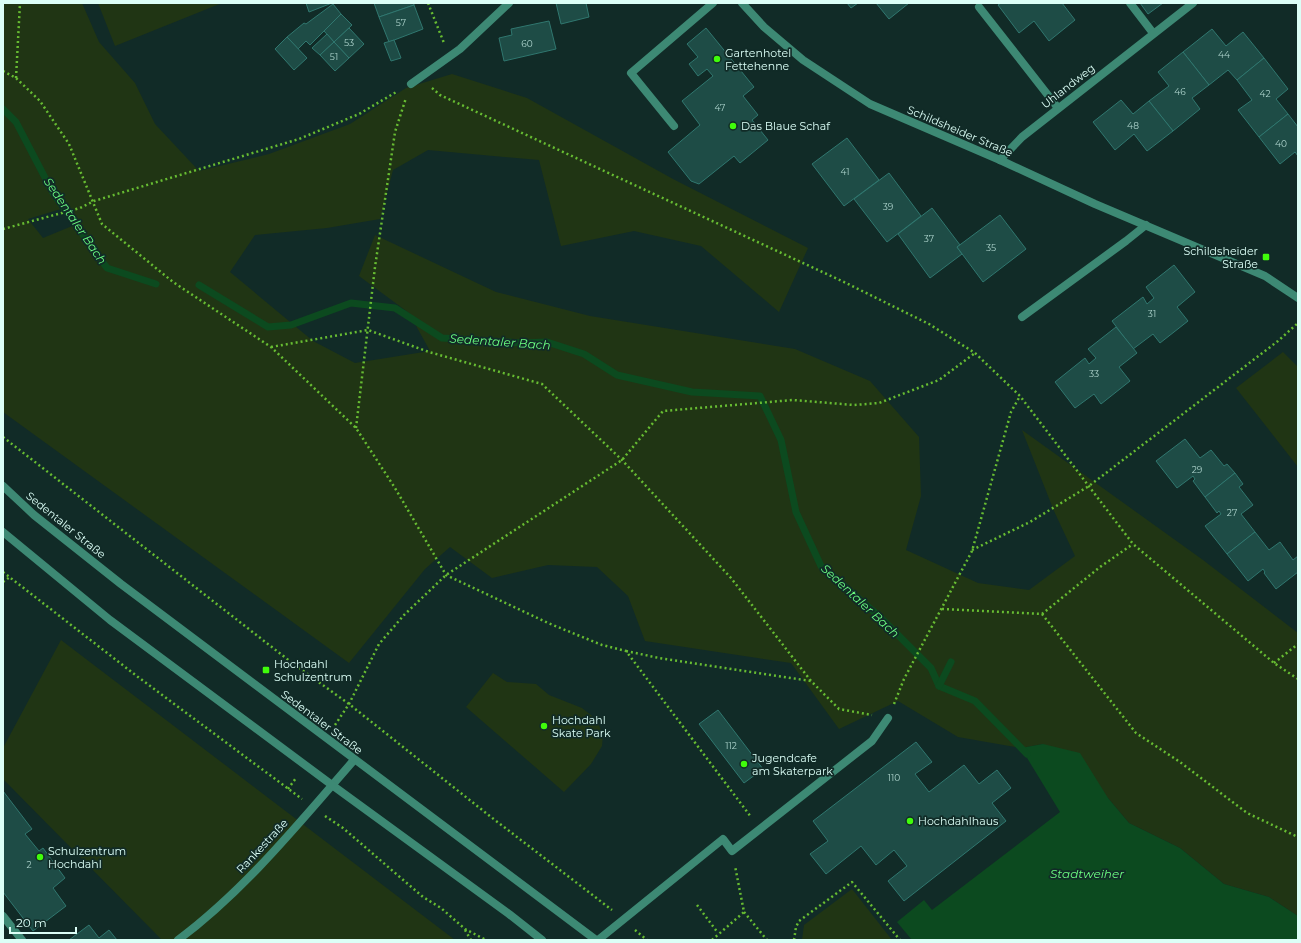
<svg xmlns="http://www.w3.org/2000/svg" width="1301" height="943" viewBox="0 0 1301 943" font-family="Montserrat,sans-serif">
  <style>
    .green { fill: #203514; fill-rule: evenodd }
    .water { fill: #0c4a1f }
    .lines { fill: none; stroke-linecap: round; stroke-linejoin: round }
    .stream { stroke: #0c4a1f; stroke-width: 7 }
    .building { fill: #1e4c46; stroke: #30776f }
    .path { stroke: #67bc32; stroke-width: 2.5; stroke-dasharray: 2 3; stroke-linecap: butt }
    .service { stroke: #3d8974; stroke-width: 8 }
    .minor { stroke: #3d8974; stroke-width: 8 }
    .tertiary { stroke: #3d8974; stroke-width: 8 }
    .poi-dot { fill: #40fc0b; stroke: #112b27; stroke-width: 1.5 }
    .labels { text-anchor: middle; stroke-width: 3.5; stroke-linejoin: round; paint-order: stroke }
    .number-label { font-size: 9px; fill: #acd2cb }
    .poi-label { font-size: 11px; fill: #dcfff7; stroke: #112b27; text-anchor: start }
    .street-label { font-size: 11px; fill: #dcfff7; stroke: #112b27 }
    .water-label { font-size: 12px; font-style: italic; fill: #6bfd80; stroke: #112b27 }
  </style>
  <rect width="100%" height="100%" fill="#112b27"/>
  <g class="green">
    <path d="M 3,3 L 82,3 L 99,42 L 135,83 L 155,124 L 199,171 L 269,154 L 350,124 L 406,88 L 452,74 L 527,98 L 673,179 L 808,248 L 779,312 L 701,246 L 634,231 L 561,246 L 539,160 L 428,150 L 393,170 L 380,219 L 327,228 L 255,235 L 230,272 L 313,341 L 355,363 L 430,351 L 409,313 L 359,276 L 375,235 L 496,292 L 590,316 L 795,349 L 870,381 L 919,437 L 921,496 L 906,550 L 978,583 L 1029,590 L 1075,556 L 1054,511 L 1022,430 L 1203,560 L 1298,633 L 1298,916 L 1269,897 L 1224,884 L 1180,848 L 1129,823 L 1108,798 L 1043,744 L 1021,748 L 958,737 L 898,701 L 839,729 L 791,663 L 645,641 L 628,596 L 597,567 L 548,565 L 492,578 L 450,547 L 425,569 L 349,663 L 3,412 ZM 61,209 L 77,224 L 43,238 L 28,219 Z"/>
    <path d="M 98,3 L 222,3 L 115,46 Z"/>
    <path d="M 1283,352 L 1298,367 L 1298,467 L 1236,388 Z"/>
    <path d="M 61,640 L 455,940 L 162,940 L 3,779 L 3,748 Z"/>
    <path d="M 493,673 L 507,682 L 536,684 L 549,695 L 582,708 L 596,719 L 603,734 L 602,746 L 591,764 L 564,792 L 466,707 Z"/>
    <path d="M 852,889 L 892,940 L 802,940 L 804,925 Z"/>
  </g>
  <path class="water" d="M 1043,744 L 1080,753 L 1108,798 L 1129,823 L 1180,848 L 1224,884 L 1269,897 L 1298,916 L 1298,940 L 912,940 L 897,922 L 924,900 L 932,910 L 1060,812 L 1021,748 Z"/>
  <g class="lines">
    <g class="stream">
      <path d="M 3,109 L 16,122 L 53,193 L 107,268 L 156,284"/>
      <path d="M 199,285 L 268,327 L 291,325 L 351,303 L 395,308 L 442,338 L 522,343 L 547,342 L 584,354 L 617,375 L 692,392 L 760,396 L 781,440 L 796,512 L 821,566 L 881,618 L 931,668 L 939,686 L 975,701 L 1027,754"/>
      <path d="M 939,686 L 951,662"/>
    </g>
  </g>
  <g class="building">
    <path d="M 306,3 L 332,3 L 309,12 Z"/>
    <path d="M 374,3 L 414,3 L 414,5 L 379,17 Z"/>
    <path d="M 556,3 L 586,3 L 589,17 L 561,24 Z"/>
    <path d="M 847,3 L 858,3 L 851,8 Z"/>
    <path d="M 876,3 L 909,3 L 889,19 Z"/>
    <path d="M 1001,3 L 1062,3 L 1075,20 L 1049,41 L 1034,21 L 1019,33 L 998,5 Z"/>
    <path d="M 1140,3 L 1163,3 L 1148,14 Z"/>
    <path d="M 333,4 L 341,14 L 310,45 L 306,41 L 298,49 L 287,37 L 304,23 L 306,24 Z"/>
    <path d="M 414,5 L 423,29 L 389,42 L 379,17 Z"/>
    <path d="M 341,14 L 352,25 L 334,42 L 324,31 Z"/>
    <path d="M 549,21 L 556,49 L 504,61 L 499,38 L 512,35 L 511,29 Z"/>
    <path d="M 349,28 L 364,44 L 349,58 L 334,42 Z"/>
    <path d="M 706,28 L 754,87 L 743,96 L 758,115 L 752,120 L 768,140 L 740,163 L 734,156 L 699,184 L 691,181 L 668,152 L 700,125 L 682,101 L 713,76 L 707,69 L 698,76 L 689,64 L 698,57 L 687,44 Z"/>
    <path d="M 1212,29 L 1226,46 L 1243,32 L 1264,58 L 1237,80 L 1228,70 L 1209,85 L 1183,52 Z"/>
    <path d="M 327,34 L 334,42 L 320,55 L 312,48 Z"/>
    <path d="M 287,37 L 307,58 L 294,70 L 275,49 Z"/>
    <path d="M 394,40 L 401,58 L 391,61 L 384,43 Z"/>
    <path d="M 334,42 L 349,58 L 335,71 L 320,55 Z"/>
    <path d="M 1183,52 L 1209,85 L 1192,98 L 1200,109 L 1173,131 L 1149,101 L 1169,86 L 1158,72 Z"/>
    <path d="M 1264,58 L 1288,89 L 1276,99 L 1288,114 L 1259,137 L 1238,110 L 1252,100 L 1237,80 Z"/>
    <path d="M 1121,100 L 1133,114 L 1149,101 L 1173,131 L 1147,151 L 1134,134 L 1115,150 L 1093,122 Z"/>
    <path d="M 1288,114 L 1298,127 L 1298,156 L 1295,152 L 1280,164 L 1259,137 Z"/>
    <path d="M 847,138 L 879,180 L 844,206 L 812,164 Z"/>
    <path d="M 889,173 L 921,216 L 887,242 L 854,199 Z"/>
    <path d="M 932,208 L 960,245 L 957,247 L 962,254 L 930,278 L 898,234 Z"/>
    <path d="M 1000,215 L 1026,249 L 983,282 L 957,247 Z"/>
    <path d="M 1174,265 L 1195,292 L 1177,307 L 1188,321 L 1160,343 L 1153,334 L 1133,349 L 1112,321 L 1143,297 L 1147,304 L 1154,298 L 1146,287 Z"/>
    <path d="M 1116,327 L 1137,353 L 1119,367 L 1130,381 L 1101,404 L 1094,394 L 1075,408 L 1055,382 L 1085,358 L 1089,364 L 1096,358 L 1088,349 Z"/>
    <path d="M 1185,439 L 1200,458 L 1211,450 L 1224,466 L 1227,464 L 1235,473 L 1205,497 L 1193,481 L 1195,479 L 1193,476 L 1177,488 L 1156,461 Z"/>
    <path d="M 1235,473 L 1243,484 L 1239,487 L 1253,505 L 1241,514 L 1255,532 L 1227,554 L 1205,526 L 1221,514 L 1219,511 L 1217,513 L 1205,497 Z"/>
    <path d="M 1255,532 L 1269,550 L 1280,542 L 1293,560 L 1298,556 L 1298,572 L 1276,589 L 1264,573 L 1265,572 L 1263,569 L 1248,581 L 1227,554 Z"/>
    <path d="M 718,710 L 763,769 L 744,783 L 699,724 Z"/>
    <path d="M 916,742 L 932,762 L 915,774 L 929,792 L 964,765 L 979,784 L 997,770 L 1011,788 L 992,803 L 1006,821 L 904,901 L 888,881 L 907,866 L 894,850 L 876,865 L 861,846 L 826,874 L 810,854 L 828,841 L 813,821 Z"/>
    <path d="M 3,791 L 32,829 L 25,834 L 39,851 L 43,848 L 65,878 L 53,888 L 66,906 L 33,931 L 3,892 Z"/>
    <path d="M 89,925 L 99,938 L 109,930 L 117,940 L 69,940 Z"/>
  </g>
  <g class="lines">
    <g class="path">
      <path d="M 428,3 L 444,43"/>
      <path d="M 3,71 L 16,78 L 40,101 L 69,144 L 102,224 L 173,282 L 271,347 L 356,428 L 395,488 L 446,575 L 548,623 L 602,645 L 626,651 L 751,817"/>
      <path d="M 16,78 L 20,3"/>
      <path d="M 432,88 L 440,95 L 844,282 L 929,324 L 975,353 L 1020,396 L 1133,544 L 1274,663 L 1298,679"/>
      <path d="M 3,229 L 80,208 L 94,201 L 299,139 L 359,114 L 398,91"/>
      <path d="M 271,347 L 368,330 L 429,352 L 542,384 L 622,460 L 731,578 L 811,681 L 839,709 L 872,715"/>
      <path d="M 356,428 L 375,267 L 395,132 L 406,98"/>
      <path d="M 3,437 L 291,662 L 349,704 L 491,817 L 612,910"/>
      <path d="M 972,550 L 1030,522 L 1089,486 L 1278,341 L 1298,323"/>
      <path d="M 3,572 L 138,677 L 302,799"/>
      <path d="M 3,582 L 10,577"/>
      <path d="M 942,609 L 1042,614 L 1100,567 L 1133,544"/>
      <path d="M 1042,614 L 1136,733 L 1180,762 L 1247,813 L 1298,837"/>
      <path d="M 626,651 L 659,658 L 811,681"/>
      <path d="M 1274,663 L 1298,644"/>
      <path d="M 894,704 L 904,679 L 972,551 L 1011,412 L 1020,396"/>
      <path d="M 335,725 L 349,704 L 379,644 L 404,615 L 446,575 L 622,460 L 663,411 L 793,400 L 854,405 L 879,403 L 939,380 L 975,353"/>
      <path d="M 288,789 L 296,778"/>
      <path d="M 325,816 L 343,828 L 423,897 L 441,908 L 465,929 L 486,940"/>
      <path d="M 697,905 L 718,933"/>
      <path d="M 744,912 L 767,940"/>
      <path d="M 465,930 L 471,940"/>
      <path d="M 635,930 L 647,940"/>
      <path d="M 712,940 L 744,912 L 735,866"/>
      <path d="M 794,940 L 796,927 L 799,921 L 852,882 L 900,940"/>
    </g>
    <g class="service">
      <path d="M 1130,3 L 1153,33"/>
      <path d="M 979,7 L 1058,108"/>
      <path d="M 674,126 L 631,73 L 713,3"/>
      <path d="M 1000,160 L 1022,137 L 1193,3"/>
      <path d="M 1022,317 L 1126,241 L 1146,225"/>
      <path d="M 3,916 L 22,940"/>
      <path d="M 598,940 L 723,839 L 732,851 L 872,741 L 888,718"/>
    </g>
    <g class="minor">
      <path d="M 742,3 L 764,27 L 803,60 L 870,104 L 1000,160 L 1095,204 L 1265,276 L 1298,298"/>
      <path d="M 411,84 L 460,49 L 509,3"/>
      <path d="M 178,940 C 245,890 299,823 354,760"/>
    </g>
    <g class="tertiary">
      <path d="M 3,486 L 34,515 L 121,584 L 596,940"/>
      <path d="M 3,532 L 110,620 L 332,785 L 509,914 L 542,940"/>
    </g>
  </g>
  <g class="poi-dot">
    <circle cx="717" cy="59" r="4"/>
    <circle cx="733" cy="126" r="4"/>
    <rect x="1262" y="253" width="8" height="8" rx="2"/>
    <rect x="262" y="666" width="8" height="8" rx="2"/>
    <circle cx="544" cy="726" r="4"/>
    <circle cx="744" cy="764" r="4"/>
    <circle cx="910" cy="821" r="4"/>
    <circle cx="40" cy="857" r="4"/>
  </g>
  <g class="labels">
    <g class="number-label">
      <text x="401" y="26">57</text>
      <text x="349" y="46">53</text>
      <text x="527" y="47">60</text>
      <text x="1224" y="58">44</text>
      <text x="334" y="60">51</text>
      <text x="1180" y="95">46</text>
      <text x="1265" y="97">42</text>
      <text x="720" y="111">47</text>
      <text x="1133" y="129">48</text>
      <text x="1281" y="147">40</text>
      <text x="845" y="175">41</text>
      <text x="888" y="210">39</text>
      <text x="929" y="242">37</text>
      <text x="991" y="251">35</text>
      <text x="1152" y="317">31</text>
      <text x="1094" y="377">33</text>
      <text x="1197" y="473">29</text>
      <text x="1232" y="516">27</text>
      <text x="731" y="749">112</text>
      <text x="894" y="781">110</text>
      <text x="29" y="868">2</text>
    </g>
    <g class="poi-label">
      <text x="725" y="57">Gartenhotel<tspan x="725" dy="13">Fettehenne</tspan></text>
      <text x="741" y="130">Das Blaue Schaf</text>
      <text x="1258" y="255" text-anchor="end">Schildsheider<tspan x="1258" dy="13">Straße</tspan></text>
      <text x="274" y="668">Hochdahl<tspan x="274" dy="13">Schulzentrum</tspan></text>
      <text x="552" y="724">Hochdahl<tspan x="552" dy="13">Skate Park</tspan></text>
      <text x="752" y="762">Jugendcafe<tspan x="752" dy="13">am Skaterpark</tspan></text>
      <text x="918" y="825">Hochdahlhaus</text>
      <text x="48" y="855">Schulzentrum<tspan x="48" dy="13">Hochdahl</tspan></text>
    </g>
    <g class="street-label">
      <text transform="translate(1068 86) rotate(-38)" y="4">Uhlandweg</text>
      <text transform="translate(960 131) rotate(23)" y="4">Schildsheider Straße</text>
      <text transform="translate(66 525) rotate(39)" y="4">Sedentaler Straße</text>
      <text transform="translate(322 722) rotate(37)" y="4">Sedentaler Straße</text>
      <text transform="translate(262 846) rotate(-47)" y="4">Rankestraße</text>
    </g>
    <g class="water-label">
      <text transform="translate(75 221) rotate(56)" y="4">Sedentaler Bach</text>
      <text transform="translate(500 342) rotate(4)" y="4">Sedentaler Bach</text>
      <text transform="translate(860 601) rotate(43)" y="4">Sedentaler Bach</text>
      <text x="1087" y="878">Stadtweiher</text>
    </g>
  </g>
  <rect width="1301" height="943" fill="none" stroke="#dcfff7" stroke-width="8"/>
  <path d="M10 927v6h66v-6" fill="none" stroke="#dcfff7" stroke-width="2"/>
  <text x="16" y="927" font-size="12" fill="#dcfff7" stroke="#112b27" stroke-width="3" paint-order="stroke">20 m</text>
</svg>
